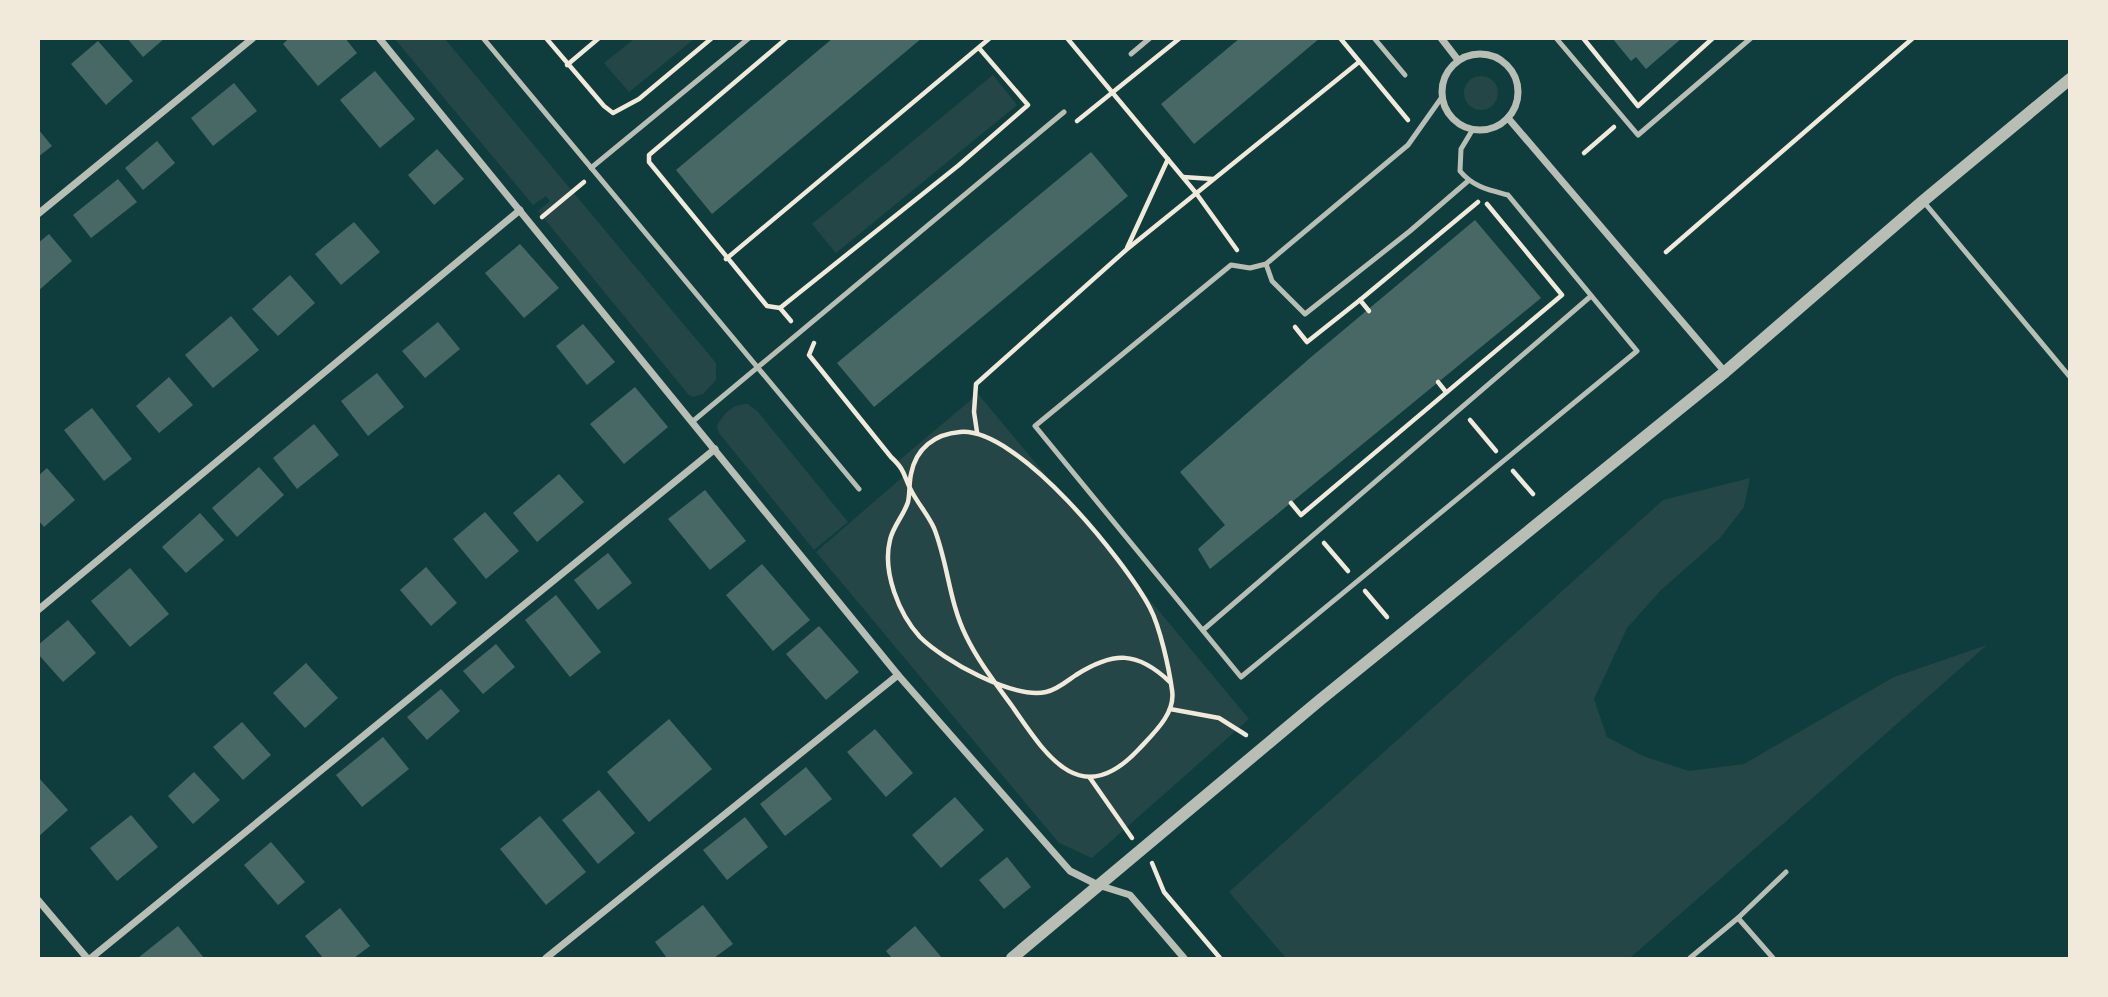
<svg xmlns="http://www.w3.org/2000/svg" width="2108" height="997" viewBox="0 0 2108 997" font-family="'Alegreya Sans',sans-serif">
  <style>
    .green { fill: #244646 }
    .building { fill: #486865 }
    .lines { fill: none; stroke-linecap: round; stroke-linejoin: round }
    .path { stroke: #f1e9da; stroke-width: 4.5 }
    .service { stroke: #b8beb3; stroke-width: 5 }
    .minor { stroke: #b8beb3; stroke-width: 7 }
    .tertiary { stroke: #b8beb3; stroke-width: 12 }
  </style>
  <rect width="100%" height="100%" fill="#0f3d3e"/>
  <g class="green">
    <path d="M 395,39 L 445,39 L 716,363 L 716,380 L 703,394 L 693,397 L 688,394 L 538,211 L 550,201 L 546,196 L 533,205 Z"/>
    <path d="M 634,39 L 634,38 L 694,39 L 629,92 L 604,63 Z"/>
    <path d="M 993,75 L 1017,105 L 836,253 L 812,224 Z"/>
    <circle cx="1481" cy="93" r="17"/>
    <path d="M 978,394 L 1249,719 L 1092,858 L 1059,843 L 816,552 L 905,475 L 896,463 Z"/>
    <path d="M 748,404 L 758,412 L 848,522 L 814,550 L 719,433 L 717,426 C 724,413 732,404 748,404 Z"/>
    <path d="M 1750,478 L 1744,507 L 1720,538 L 1661,590 L 1627,628 L 1594,699 L 1607,737 L 1643,756 L 1689,771 L 1744,764 L 1894,677 L 1987,645 L 1630,958 L 1286,958 L 1229,892 L 1663,500 Z"/>
  </g>
  <g class="building">
    <path d="M 127,38 L 165,38 L 143,57 Z"/>
    <path d="M 289,38 L 345,38 L 357,53 L 318,86 L 283,44 Z"/>
    <path d="M 833,38 L 922,38 L 712,214 L 676,170 Z"/>
    <path d="M 1240,38 L 1320,38 L 1194,144 L 1161,104 Z"/>
    <path d="M 1612,38 L 1682,38 L 1646,69 L 1636,57 L 1631,61 Z"/>
    <path d="M 98,41 L 133,81 L 106,105 L 71,64 Z"/>
    <path d="M 375,71 L 415,119 L 380,148 L 340,100 Z"/>
    <path d="M 234,83 L 257,111 L 213,146 L 191,118 Z"/>
    <path d="M 38,129 L 52,146 L 38,157 Z"/>
    <path d="M 157,141 L 175,163 L 143,190 L 125,168 Z"/>
    <path d="M 437,149 L 464,179 L 434,205 L 408,175 Z"/>
    <path d="M 1091,152 L 1128,196 L 874,407 L 837,363 Z"/>
    <path d="M 118,179 L 137,202 L 91,238 L 73,215 Z"/>
    <path d="M 1475,220 L 1541,298 L 1210,569 L 1198,549 L 1225,525 L 1180,472 L 1310,358 Z"/>
    <path d="M 354,222 L 380,252 L 341,285 L 315,254 Z"/>
    <path d="M 49,234 L 72,261 L 38,291 L 38,243 Z"/>
    <path d="M 520,244 L 559,288 L 524,318 L 485,273 Z"/>
    <path d="M 290,275 L 315,303 L 278,336 L 252,309 Z"/>
    <path d="M 231,316 L 259,350 L 213,388 L 185,355 Z"/>
    <path d="M 438,322 L 460,349 L 425,378 L 402,351 Z"/>
    <path d="M 583,324 L 615,362 L 587,385 L 556,346 Z"/>
    <path d="M 377,373 L 404,407 L 368,436 L 341,401 Z"/>
    <path d="M 169,377 L 193,405 L 159,433 L 136,406 Z"/>
    <path d="M 635,387 L 668,427 L 624,464 L 590,424 Z"/>
    <path d="M 92,408 L 132,459 L 104,481 L 64,430 Z"/>
    <path d="M 314,424 L 339,455 L 297,489 L 273,458 Z"/>
    <path d="M 259,467 L 284,495 L 237,537 L 212,508 Z"/>
    <path d="M 47,468 L 75,500 L 44,527 L 38,520 L 38,476 Z"/>
    <path d="M 559,474 L 584,502 L 537,542 L 513,513 Z"/>
    <path d="M 705,490 L 746,541 L 710,570 L 668,519 Z"/>
    <path d="M 485,512 L 519,551 L 486,579 L 453,539 Z"/>
    <path d="M 200,513 L 224,540 L 186,573 L 162,547 Z"/>
    <path d="M 608,553 L 632,583 L 598,610 L 574,580 Z"/>
    <path d="M 762,564 L 810,620 L 773,651 L 726,595 Z"/>
    <path d="M 426,567 L 457,603 L 431,626 L 400,590 Z"/>
    <path d="M 130,568 L 169,614 L 130,647 L 91,601 Z"/>
    <path d="M 556,595 L 601,652 L 570,677 L 525,620 Z"/>
    <path d="M 68,620 L 96,653 L 63,682 L 38,654 L 38,645 Z"/>
    <path d="M 819,626 L 859,672 L 826,700 L 786,654 Z"/>
    <path d="M 496,644 L 515,667 L 483,694 L 463,671 Z"/>
    <path d="M 306,663 L 338,698 L 305,728 L 273,693 Z"/>
    <path d="M 441,689 L 460,711 L 427,740 L 407,717 Z"/>
    <path d="M 669,719 L 712,769 L 649,822 L 607,772 Z"/>
    <path d="M 242,722 L 271,755 L 243,780 L 213,747 Z"/>
    <path d="M 875,729 L 913,773 L 886,797 L 847,752 Z"/>
    <path d="M 383,737 L 409,769 L 362,807 L 336,775 Z"/>
    <path d="M 806,767 L 832,799 L 785,836 L 760,804 Z"/>
    <path d="M 194,772 L 220,800 L 193,824 L 168,796 Z"/>
    <path d="M 38,777 L 68,810 L 38,837 Z"/>
    <path d="M 599,790 L 635,833 L 598,864 L 562,820 Z"/>
    <path d="M 955,797 L 984,830 L 941,868 L 912,835 Z"/>
    <path d="M 131,815 L 158,847 L 117,881 L 90,848 Z"/>
    <path d="M 540,816 L 586,872 L 546,905 L 500,849 Z"/>
    <path d="M 745,817 L 768,847 L 727,880 L 703,850 Z"/>
    <path d="M 271,842 L 305,882 L 278,905 L 244,865 Z"/>
    <path d="M 1007,857 L 1031,887 L 1004,909 L 979,880 Z"/>
    <path d="M 703,905 L 733,944 L 714,958 L 667,958 L 655,942 Z"/>
    <path d="M 340,908 L 370,946 L 354,958 L 323,958 L 305,936 Z"/>
    <path d="M 178,926 L 204,958 L 138,958 Z"/>
    <path d="M 915,926 L 942,958 L 892,958 L 886,951 Z"/>
  </g>
  <g class="lines">
    <g class="path">
      <path d="M 546,38 L 604,106 L 613,113 L 639,99 L 712,38"/>
      <path d="M 787,38 L 649,155 L 649,162 L 767,306 L 780,308 L 959,165 L 1028,105 L 979,48"/>
      <path d="M 1067,38 L 1196,193 L 1237,250"/>
      <path d="M 1340,38 L 1408,120"/>
      <path d="M 1583,38 L 1638,106 L 1713,38"/>
      <path d="M 567,65 L 599,38"/>
      <path d="M 1077,121 L 1180,38"/>
      <path d="M 1584,153 L 1614,127"/>
      <path d="M 1183,177 L 1213,179"/>
      <path d="M 542,217 L 584,182"/>
      <path d="M 1127,248 L 1168,159"/>
      <path d="M 1666,252 L 1913,38"/>
      <path d="M 726,259 L 990,38"/>
      <path d="M 1360,300 L 1478,202"/>
      <path d="M 780,308 L 791,321"/>
      <path d="M 1295,327 L 1307,342 L 1360,300 L 1369,311"/>
      <path d="M 814,343 L 809,355 L 891,457 C 907,472 903,476 912,492 C 919,505 928,515 934,528 C 948,563 949,602 966,636 C 978,661 996,684 1012,706 C 1047,757 1081,811 1139,749 C 1154,733 1176,713 1172,690 C 1169,668 1160,627 1150,608 C 1125,561 1018,427 960,432 C 935,434 916,448 911,474 C 909,483 910,493 908,502 C 904,515 893,526 890,540 C 882,572 899,614 920,637 C 943,660 1012,699 1046,692 C 1057,690 1067,681 1076,675 C 1114,651 1137,651 1170,682"/>
      <path d="M 1438,382 L 1446,392"/>
      <path d="M 1470,420 L 1496,451"/>
      <path d="M 977,432 L 974,412 L 976,384 L 1126,250 L 1359,62"/>
      <path d="M 1513,471 L 1533,494"/>
      <path d="M 1291,503 L 1301,515 L 1562,295 L 1487,204"/>
      <path d="M 1324,543 L 1348,571"/>
      <path d="M 1365,591 L 1387,617"/>
      <path d="M 1170,709 L 1219,718 L 1246,735"/>
      <path d="M 1090,778 L 1132,838"/>
      <path d="M 1152,863 L 1164,892 L 1220,958"/>
    </g>
    <g class="service">
      <path d="M 483,38 L 859,489"/>
      <path d="M 1374,38 L 1405,75"/>
      <path d="M 1556,38 L 1638,135 L 1751,38"/>
      <path d="M 1131,54 L 1150,38"/>
      <path d="M 1442,97 L 1408,145 L 1266,264 L 1250,268 L 1231,265 L 1035,426 L 1241,677 L 1637,351 L 1508,195 C 1489,190 1473,187 1460,171 L 1461,149 L 1473,129"/>
      <path d="M 591,168 L 749,38"/>
      <path d="M 1923,201 L 2070,377"/>
      <path d="M 1266,264 L 1272,281 L 1305,314 L 1410,231 L 1468,181"/>
      <path d="M 692,422 L 1064,112"/>
      <path d="M 1203,630 L 1591,296"/>
      <path d="M 1738,918 L 1773,958"/>
      <path d="M 1690,958 L 1738,918 L 1786,872"/>
    </g>
    <g class="minor">
      <path d="M 379,38 L 898,675 L 1070,871 L 1098,885 L 1130,895 L 1184,958"/>
      <path d="M 1441,38 L 1458,60"/>
      <circle cx="1480" cy="92" r="38"/>
      <path d="M 1508,118 L 1725,372"/>
      <path d="M 38,214 L 253,38"/>
      <path d="M 38,610 L 520,210"/>
      <path d="M 38,900 L 87,958"/>
      <path d="M 91,958 L 715,449"/>
      <path d="M 546,958 L 898,675"/>
    </g>
    <path class="tertiary" d="M 1012,958 L 1320,700 L 1725,372 L 1923,201 L 2070,79"/>
  </g>
  <rect width="2108" height="997" fill="none" stroke="#f1e9da" stroke-width="80"/>
</svg>
